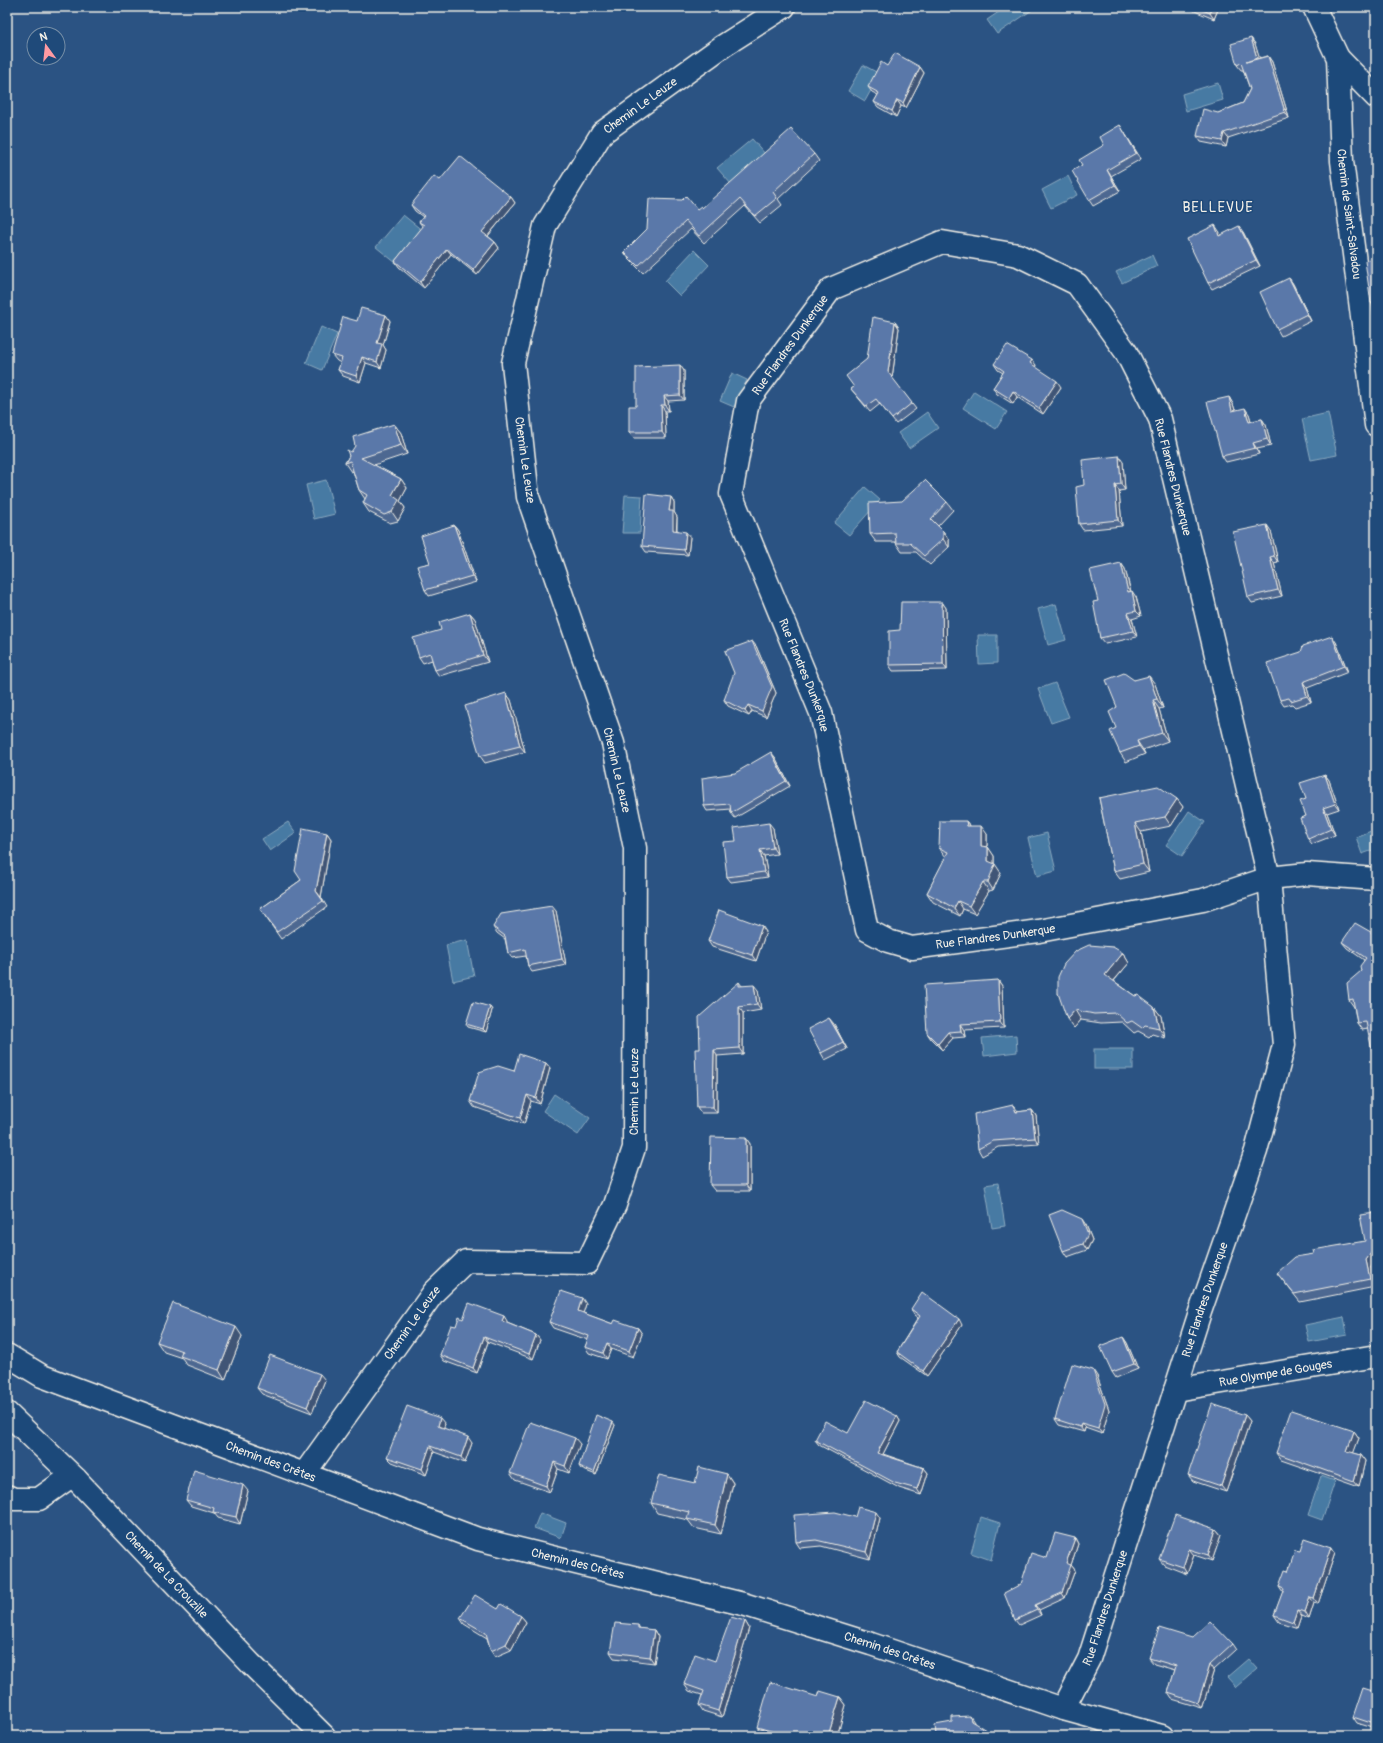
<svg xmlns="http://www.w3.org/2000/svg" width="1383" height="1743" viewBox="0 0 1383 1743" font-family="Pangolin,sans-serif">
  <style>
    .water { fill: #467aa3; stroke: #8caabf }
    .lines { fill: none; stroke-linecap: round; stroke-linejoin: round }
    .minor-casing { stroke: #f4f1e8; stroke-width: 25 }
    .minor { stroke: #1f4a7a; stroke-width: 22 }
    .wall { fill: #4d6791; stroke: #f4f1e8 }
    .shaded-wall { fill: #3f5476; stroke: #f4f1e8 }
    .building { fill: #5a78a9; stroke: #f4f1e8 }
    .labels { text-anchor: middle; stroke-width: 3; stroke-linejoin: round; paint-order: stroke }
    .street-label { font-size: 12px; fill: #f4f1e8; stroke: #1f4a7a }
    .quarter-label { font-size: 14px; letter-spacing: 1px; fill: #f4f1e8; stroke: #1f4a7a }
  </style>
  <rect width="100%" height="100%" fill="#2b5383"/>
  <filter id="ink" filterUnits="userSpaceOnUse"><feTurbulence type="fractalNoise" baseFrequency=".025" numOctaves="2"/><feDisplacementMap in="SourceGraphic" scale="8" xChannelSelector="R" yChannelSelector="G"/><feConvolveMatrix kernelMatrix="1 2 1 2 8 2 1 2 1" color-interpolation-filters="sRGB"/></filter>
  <g filter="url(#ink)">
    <g class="water">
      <path d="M 1006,7 L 1030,7 L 1032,10 L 997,34 L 987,20 Z"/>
      <path d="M 863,65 L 880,74 L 865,101 L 848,91 Z"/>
      <path d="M 1218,83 L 1223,100 L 1186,111 L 1182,94 Z"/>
      <path d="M 752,139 L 766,155 L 731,184 L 717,168 Z"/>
      <path d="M 1068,176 L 1077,195 L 1051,208 L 1042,190 Z"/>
      <path d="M 403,215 L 423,231 L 396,263 L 376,247 Z"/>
      <path d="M 694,250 L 709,265 L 680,296 L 665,281 Z"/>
      <path d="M 1152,255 L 1157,266 L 1122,283 L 1116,272 Z"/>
      <path d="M 321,327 L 337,334 L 322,370 L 306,363 Z"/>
      <path d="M 732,373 L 747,380 L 734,407 L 720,401 Z"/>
      <path d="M 974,391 L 1007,412 L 996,429 L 963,408 Z"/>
      <path d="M 927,412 L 938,428 L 909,448 L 898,433 Z"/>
      <path d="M 1328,413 L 1337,455 L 1311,460 L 1302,419 Z"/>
      <path d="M 326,480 L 335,514 L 314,519 L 306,485 Z"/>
      <path d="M 865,487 L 880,500 L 849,535 L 834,523 Z"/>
      <path d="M 625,495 L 642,496 L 640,533 L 622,533 Z"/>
      <path d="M 1056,604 L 1066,640 L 1048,645 L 1038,609 Z"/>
      <path d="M 978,635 L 997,635 L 997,663 L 979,664 Z"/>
      <path d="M 1055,683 L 1069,717 L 1051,723 L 1038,689 Z"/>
      <path d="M 1189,811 L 1205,822 L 1182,856 L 1166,845 Z"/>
      <path d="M 288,822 L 296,833 L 270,851 L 262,839 Z"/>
      <path d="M 1376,829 L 1376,849 L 1362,854 L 1356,837 Z"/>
      <path d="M 1047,833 L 1056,871 L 1037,876 L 1028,838 Z"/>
      <path d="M 467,940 L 474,976 L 453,981 L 446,945 Z"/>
      <path d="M 1016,1035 L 1017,1052 L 984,1056 L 982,1038 Z"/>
      <rect x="1094" y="1049" width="39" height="20"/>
      <path d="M 554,1094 L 590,1118 L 578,1135 L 543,1111 Z"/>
      <path d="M 998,1183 L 1005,1226 L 992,1228 L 985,1185 Z"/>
      <path d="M 1344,1317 L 1347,1335 L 1309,1342 L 1305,1325 Z"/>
      <path d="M 1321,1476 L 1335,1481 L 1322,1520 L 1308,1515 Z"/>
      <path d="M 540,1513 L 566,1523 L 561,1538 L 534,1528 Z"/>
      <path d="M 981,1517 L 1000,1523 L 991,1560 L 971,1553 Z"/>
      <path d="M 1248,1659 L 1257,1669 L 1236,1687 L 1227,1677 Z"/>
    </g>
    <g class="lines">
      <defs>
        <g id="minor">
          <path id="s1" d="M 1314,7 L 1338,58 L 1342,161 L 1376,425"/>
          <path d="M 1338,58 L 1376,97"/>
          <path id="s2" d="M 7,1355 L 42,1376 L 478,1539 L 743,1604 L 871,1644 L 1063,1709 L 1162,1736"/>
          <path id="s3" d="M 1175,1390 L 1376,1356"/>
          <path id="s4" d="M 7,1413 L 76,1479 L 251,1664 L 324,1736"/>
          <path id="s5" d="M 304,1474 L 434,1292 L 466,1261 L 587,1263 L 615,1205 L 634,1148 L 635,848 L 613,743 L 528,497 L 513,363 L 545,226 L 602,133 L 723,46 L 784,7"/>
          <path d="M 7,1496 L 14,1499 L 39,1499 L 70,1477 L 76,1479"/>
          <path id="s6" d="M 1063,1709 L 1089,1659 L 1200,1312 L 1256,1151 L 1284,1045 L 1269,878 L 1160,419 L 1126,352 L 1077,284 L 1018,255 L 942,242 L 831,289 L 748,401 L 731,494 L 821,713 L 867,930 L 888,941 L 912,948 L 1039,931 L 1203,900 L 1269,878 L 1307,874 L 1376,879"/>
        </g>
      </defs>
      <use href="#minor" class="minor-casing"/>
      <use href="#minor" class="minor"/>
    </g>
    <g class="wall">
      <path d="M 1185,7 L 1219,7 L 1214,19 Z"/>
      <path d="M 1251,38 L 1255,44 L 1259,58 L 1268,56 L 1272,62 L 1289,118 L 1228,138 L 1226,147 L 1201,142 L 1197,136 L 1218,113 L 1243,103 L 1250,89 L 1243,70 L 1241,70 L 1237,65 Z"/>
      <path d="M 887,66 L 920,67 L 924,73 L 906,108 L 901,106 L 896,117 L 878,107 L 874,102 L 878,95 L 872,92 L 868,87 Z"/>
      <path d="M 1124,132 L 1141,159 L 1111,176 L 1120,191 L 1093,206 L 1089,200 L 1082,165 L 1104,145 Z"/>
      <path d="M 814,154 L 819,161 L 778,199 L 782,205 L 760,223 L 745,206 L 704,243 L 691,229 L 643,273 L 629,259 L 624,252 L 697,209 L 702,208 Z"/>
      <path d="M 440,180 L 511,197 L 515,203 L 488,236 L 495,242 L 499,248 L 477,275 L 451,254 L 424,288 L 399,267 L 395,261 L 423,227 L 419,222 L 423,217 L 415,211 L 411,205 Z"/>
      <path d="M 1219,231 L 1221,235 L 1243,232 L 1260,266 L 1212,289 L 1208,283 Z"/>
      <path d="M 1376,258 L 1376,308 L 1375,308 L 1371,303 Z"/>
      <path d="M 1289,278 L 1293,284 L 1311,321 L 1281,336 L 1277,329 Z"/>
      <path d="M 386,315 L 390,321 L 383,345 L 386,350 L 381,368 L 366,363 L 360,382 L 343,376 L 338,370 L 341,363 L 337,361 L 332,355 L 357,321 Z"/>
      <path d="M 895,322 L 899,328 L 892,378 L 916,409 L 896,424 L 880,404 L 870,412 L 851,389 L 854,387 L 867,359 Z"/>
      <path d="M 994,364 L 1036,365 L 1035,367 L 1061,387 L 1043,414 L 1017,397 L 1013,404 L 997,394 L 993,388 L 1003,373 L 998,370 Z"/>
      <path d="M 680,365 L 684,371 L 684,400 L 668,401 L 669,411 L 665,411 L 666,438 L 633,438 L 629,432 L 636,406 Z"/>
      <path d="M 1229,397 L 1233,404 L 1235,410 L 1249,414 L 1251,421 L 1262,419 L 1266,425 L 1271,446 L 1257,449 L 1259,454 L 1226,462 L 1222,456 Z"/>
      <path d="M 394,424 L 401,433 L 407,454 L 374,465 L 401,479 L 407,488 L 400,501 L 405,508 L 398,521 L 390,523 L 369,512 L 363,503 L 365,499 L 359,490 L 353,471 L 351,472 L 345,463 L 351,452 Z"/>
      <path d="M 1123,462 L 1125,490 L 1119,491 L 1122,526 L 1083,530 L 1079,524 L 1084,485 Z"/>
      <path d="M 671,497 L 674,502 L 674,512 L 677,517 L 677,530 L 690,537 L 688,555 L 646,552 L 642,546 Z"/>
      <path d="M 947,502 L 953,510 L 938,526 L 943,531 L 949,540 L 949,547 L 930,565 L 916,552 L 902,552 L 896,543 L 896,542 L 876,542 L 870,534 Z"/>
      <path d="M 454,525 L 458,530 L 476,582 L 429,596 L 425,590 L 430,563 Z"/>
      <path d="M 1271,531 L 1278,562 L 1274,563 L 1282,596 L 1252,603 L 1248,597 Z"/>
      <path d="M 1121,563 L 1125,569 L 1131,592 L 1136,597 L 1141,616 L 1132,619 L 1137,637 L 1105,644 L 1100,638 L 1098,601 Z"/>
      <path d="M 942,602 L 946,608 L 947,670 L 893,671 L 889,665 L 900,630 Z"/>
      <path d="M 470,613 L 475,619 L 488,662 L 439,676 L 435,670 L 432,660 L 423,663 L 419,657 L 441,630 Z"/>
      <path d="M 1336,642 L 1348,672 L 1307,688 L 1311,702 L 1295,707 L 1292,704 L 1284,706 L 1280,700 Z"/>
      <path d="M 756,646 L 776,693 L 766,717 L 752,711 L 749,716 L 728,706 L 724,700 Z"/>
      <path d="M 1134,680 L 1155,684 L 1163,708 L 1159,709 L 1168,741 L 1143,750 L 1145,754 L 1126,762 L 1120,753 L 1117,707 Z"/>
      <path d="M 506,693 L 511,700 L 525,752 L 485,763 L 480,756 Z"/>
      <path d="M 775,757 L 790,786 L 735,818 L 731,813 L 731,809 L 707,811 L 704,806 L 735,773 Z"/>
      <path d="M 1325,775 L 1329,780 L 1339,809 L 1327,813 L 1335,835 L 1312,844 L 1308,839 L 1306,816 L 1306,799 Z"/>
      <path d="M 1099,798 L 1177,799 L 1183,807 L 1171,826 L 1141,832 L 1149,872 L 1120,879 L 1114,871 Z"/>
      <path d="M 966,821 L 970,826 L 987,834 L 987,847 L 988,847 L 994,856 L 994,864 L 1001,873 L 993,890 L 989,891 L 975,914 L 963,909 L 960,916 L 933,902 L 927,893 L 946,857 L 939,848 Z"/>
      <path d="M 773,828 L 777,854 L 764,856 L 768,877 L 731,882 L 727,877 L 736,841 Z"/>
      <path d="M 327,833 L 331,839 L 321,897 L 327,907 L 281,939 L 260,909 L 301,880 Z"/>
      <path d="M 556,911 L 566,965 L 532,972 L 528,966 L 526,956 L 512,958 L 508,953 L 505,939 L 497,933 L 493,927 Z"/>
      <path d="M 762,926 L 766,932 L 756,961 L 712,947 L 708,941 Z"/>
      <path d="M 1376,935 L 1368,1029 L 1362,1030 L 1357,1023 L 1354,1007 L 1349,1000 L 1361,971 L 1364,960 L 1347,948 L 1342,942 Z"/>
      <path d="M 1123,953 L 1129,963 L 1114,981 L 1135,996 L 1154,1007 L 1161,1016 L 1165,1038 L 1152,1034 L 1149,1037 L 1138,1031 L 1134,1033 L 1122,1022 L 1101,1023 L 1081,1020 L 1074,1028 L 1058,993 Z"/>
      <path d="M 998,980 L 1002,986 L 1004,1028 L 964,1030 L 965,1037 L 953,1038 L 942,1050 L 931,1039 L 927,1033 Z"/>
      <path d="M 739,982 L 742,986 L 758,990 L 761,1010 L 743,1013 L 743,1054 L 717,1056 L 717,1113 L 701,1113 L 697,1107 L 700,1049 Z"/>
      <path d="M 490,1007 L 492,1010 L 486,1032 L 468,1027 L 466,1024 Z"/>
      <path d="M 834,1024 L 847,1049 L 825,1060 L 821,1053 Z"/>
      <path d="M 546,1063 L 550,1068 L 540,1104 L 531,1101 L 524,1124 L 474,1107 L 470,1101 L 514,1071 Z"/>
      <path d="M 1032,1110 L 1036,1116 L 1039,1144 L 998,1147 L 982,1156 L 978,1149 L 1018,1112 Z"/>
      <path d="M 746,1138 L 750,1144 L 750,1191 L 715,1191 L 710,1185 Z"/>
      <path d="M 1086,1225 L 1092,1240 L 1087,1250 L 1067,1257 L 1063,1251 Z"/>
      <path d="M 1371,1267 L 1375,1287 L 1300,1302 L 1277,1273 Z"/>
      <path d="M 586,1304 L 583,1313 L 613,1324 L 638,1328 L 642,1334 L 633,1357 L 611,1349 L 607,1359 L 589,1353 L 585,1347 L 588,1340 L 553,1328 L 549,1322 Z"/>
      <path d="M 911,1309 L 962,1325 L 927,1376 L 900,1357 L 897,1352 L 918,1318 L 914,1315 Z"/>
      <path d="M 463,1319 L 507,1321 L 507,1323 L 536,1335 L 540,1340 L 533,1359 L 488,1342 L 477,1373 L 444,1361 L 440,1355 L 456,1326 Z"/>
      <path d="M 242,1336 L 225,1380 L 187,1365 L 182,1358 L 164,1352 L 157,1342 Z"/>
      <path d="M 1123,1337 L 1127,1343 L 1138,1369 L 1116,1378 L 1112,1372 Z"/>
      <path d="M 1097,1376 L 1109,1410 L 1102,1434 L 1085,1428 L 1084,1432 L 1059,1425 L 1055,1419 Z"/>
      <path d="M 325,1380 L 312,1413 L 262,1394 L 257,1388 Z"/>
      <path d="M 1245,1415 L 1250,1421 L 1226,1492 L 1193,1481 L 1188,1475 Z"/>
      <path d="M 897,1416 L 900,1421 L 883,1454 L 924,1468 L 928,1473 L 921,1495 L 899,1488 L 819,1445 L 815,1440 L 848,1433 Z"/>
      <path d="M 445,1424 L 443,1428 L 472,1443 L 465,1463 L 434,1452 L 426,1475 L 392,1462 L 387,1457 Z"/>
      <path d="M 615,1425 L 596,1475 L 581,1469 L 579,1466 Z"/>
      <path d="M 1354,1431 L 1359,1438 L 1353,1453 L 1361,1455 L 1365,1461 L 1359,1487 L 1281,1460 L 1276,1453 Z"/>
      <path d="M 580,1444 L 569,1473 L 558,1469 L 550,1492 L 515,1480 L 510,1473 Z"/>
      <path d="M 727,1474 L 733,1483 L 721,1534 L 694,1528 L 688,1520 L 657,1513 L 651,1503 L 695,1483 Z"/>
      <path d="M 248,1491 L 240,1524 L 218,1518 L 214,1513 L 191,1506 L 186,1500 Z"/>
      <path d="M 855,1517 L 880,1518 L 870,1559 L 821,1546 L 800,1548 L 796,1542 Z"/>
      <path d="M 1216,1529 L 1221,1535 L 1212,1561 L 1194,1555 L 1187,1574 L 1164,1565 L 1159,1559 Z"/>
      <path d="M 1075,1538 L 1078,1544 L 1071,1565 L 1075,1570 L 1065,1598 L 1039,1610 L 1041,1615 L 1019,1625 L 1015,1620 L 1021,1584 L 1047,1558 Z"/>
      <path d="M 1331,1547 L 1335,1553 L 1318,1604 L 1314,1603 L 1309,1619 L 1302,1616 L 1298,1628 L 1279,1622 L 1274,1615 L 1283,1592 L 1279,1586 L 1300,1551 Z"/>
      <path d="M 498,1609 L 521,1616 L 526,1622 L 511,1650 L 495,1657 L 491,1651 L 487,1638 L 464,1624 L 460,1618 Z"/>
      <path d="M 745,1621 L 749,1628 L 722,1717 L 703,1711 L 699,1705 L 702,1695 L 689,1691 L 684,1684 L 715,1661 Z"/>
      <path d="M 638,1625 L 640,1629 L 654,1630 L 658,1637 L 654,1663 L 614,1658 L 610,1652 Z"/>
      <path d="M 1192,1638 L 1232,1644 L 1236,1650 L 1214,1670 L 1202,1708 L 1172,1699 L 1168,1693 L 1175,1670 L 1154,1664 L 1149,1658 Z"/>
      <path d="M 1376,1691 L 1376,1729 L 1357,1723 L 1353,1717 Z"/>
      <path d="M 818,1697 L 840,1697 L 846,1705 L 837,1736 L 763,1736 L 757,1727 Z"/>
    </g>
    <g class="shaded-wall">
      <path d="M 1213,7 L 1219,7 L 1214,19 L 1210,13 Z"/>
      <path d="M 1251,38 L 1255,44 L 1261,63 L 1257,58 Z"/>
      <path d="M 1268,56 L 1272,62 L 1289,118 L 1285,112 Z"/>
      <path d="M 920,67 L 924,73 L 906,108 L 903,103 Z"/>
      <path d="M 897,100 L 901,106 L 896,117 L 892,111 Z"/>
      <path d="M 1120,125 L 1124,132 L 1141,159 L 1136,153 Z"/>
      <path d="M 1224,133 L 1228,138 L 1226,147 L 1222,141 Z"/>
      <path d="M 1107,170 L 1111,176 L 1120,191 L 1115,185 Z"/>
      <path d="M 511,197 L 515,203 L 486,238 L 482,232 Z"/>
      <path d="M 1215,225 L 1219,231 L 1224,241 L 1219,236 Z"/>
      <path d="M 1239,226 L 1243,232 L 1260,266 L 1256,260 Z"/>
      <path d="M 495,242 L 499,248 L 477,275 L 473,270 Z"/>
      <path d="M 447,249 L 451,254 L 424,288 L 420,282 Z"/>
      <path d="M 1289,278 L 1293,284 L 1311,321 L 1307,314 Z"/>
      <path d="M 386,315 L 390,321 L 383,345 L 386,350 L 381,368 L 377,362 L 377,343 Z"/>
      <path d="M 895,322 L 899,328 L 892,378 L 888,372 Z"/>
      <path d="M 362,357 L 366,363 L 360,382 L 356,376 Z"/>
      <path d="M 1032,360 L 1036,365 L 1034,369 L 1030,363 Z"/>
      <path d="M 680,365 L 684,371 L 684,400 L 680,395 Z"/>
      <path d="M 1057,381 L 1061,387 L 1043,414 L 1039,408 Z"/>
      <path d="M 1013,391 L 1017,397 L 1013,404 L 1009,398 Z"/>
      <path d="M 664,396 L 668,401 L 669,411 L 665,405 Z"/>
      <path d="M 1229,397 L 1233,404 L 1237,417 L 1232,411 Z"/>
      <path d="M 661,405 L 665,411 L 666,438 L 662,432 Z"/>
      <path d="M 1245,408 L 1249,414 L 1253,428 L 1249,422 Z"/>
      <path d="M 1262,419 L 1266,425 L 1271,446 L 1267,439 Z"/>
      <path d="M 394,424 L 401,433 L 407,454 L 401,445 Z"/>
      <path d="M 1253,443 L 1257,449 L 1259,454 L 1255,448 Z"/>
      <path d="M 1119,456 L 1123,462 L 1125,490 L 1121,484 Z"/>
      <path d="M 401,479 L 407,488 L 400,501 L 405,508 L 398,521 L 392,512 L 392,495 Z"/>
      <path d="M 1115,485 L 1119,491 L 1122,526 L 1118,520 Z"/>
      <path d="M 671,497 L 674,502 L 674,512 L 677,517 L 676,535 L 673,530 L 669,511 Z"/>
      <path d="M 454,525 L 458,530 L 476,582 L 472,576 Z"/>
      <path d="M 1267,525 L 1271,531 L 1278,562 L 1274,556 Z"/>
      <path d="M 943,531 L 949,540 L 949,547 L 943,539 Z"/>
      <path d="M 686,532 L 690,537 L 688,555 L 684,550 Z"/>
      <path d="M 1270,557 L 1274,563 L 1282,596 L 1278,590 Z"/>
      <path d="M 1121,563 L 1125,569 L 1132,598 L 1128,592 Z"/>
      <path d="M 1132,591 L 1136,597 L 1141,616 L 1136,611 Z"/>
      <path d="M 942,602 L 946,608 L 947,670 L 943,664 Z"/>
      <path d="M 470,613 L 475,619 L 488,662 L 483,655 Z"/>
      <path d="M 1128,613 L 1132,619 L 1137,637 L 1133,631 Z"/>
      <path d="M 1332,636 L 1336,642 L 1348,672 L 1344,666 Z"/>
      <path d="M 752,641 L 756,646 L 776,693 L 766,717 L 762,711 Z"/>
      <path d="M 1149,676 L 1155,684 L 1163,708 L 1157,699 Z"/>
      <path d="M 1303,682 L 1307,688 L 1311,702 L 1307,696 Z"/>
      <path d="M 506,693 L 511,700 L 525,752 L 520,746 Z"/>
      <path d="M 1153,700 L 1159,709 L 1168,741 L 1162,733 Z"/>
      <path d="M 748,705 L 752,711 L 749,716 L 745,711 Z"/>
      <path d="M 1137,741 L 1143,750 L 1145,754 L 1139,746 Z"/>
      <path d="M 771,752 L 775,757 L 790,786 L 786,781 Z"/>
      <path d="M 1325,775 L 1329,780 L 1339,809 L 1335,804 Z"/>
      <path d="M 1177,799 L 1183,807 L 1171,826 L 1165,817 Z"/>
      <path d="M 1323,808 L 1327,813 L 1335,835 L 1331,829 Z"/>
      <path d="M 966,821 L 972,829 L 967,826 Z"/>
      <path d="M 769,823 L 773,828 L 777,854 L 773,848 Z"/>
      <path d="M 1135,823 L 1141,832 L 1149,872 L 1143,864 Z"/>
      <path d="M 981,826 L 987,834 L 987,855 L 981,846 Z"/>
      <path d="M 327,833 L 331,839 L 321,897 L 316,891 Z"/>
      <path d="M 988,847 L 994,856 L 994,867 L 995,864 L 1001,873 L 993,890 L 988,882 Z"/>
      <path d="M 760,850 L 764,856 L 768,877 L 764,872 Z"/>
      <path d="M 983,882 L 989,891 L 975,914 L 969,906 Z"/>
      <path d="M 958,901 L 963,909 L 960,916 L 954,908 Z"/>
      <path d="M 552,906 L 556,911 L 566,965 L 562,959 Z"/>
      <path d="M 762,926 L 766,932 L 756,961 L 752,955 Z"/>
      <path d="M 1123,953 L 1129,963 L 1111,984 L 1105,975 Z"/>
      <path d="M 998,980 L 1002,986 L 1004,1028 L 1000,1022 Z"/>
      <path d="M 754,985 L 758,990 L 761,1010 L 757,1004 Z"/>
      <path d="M 490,1007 L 492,1010 L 486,1032 L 483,1029 Z"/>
      <path d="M 739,1007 L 743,1013 L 743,1054 L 739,1048 Z"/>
      <path d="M 1154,1007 L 1161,1016 L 1165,1038 L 1159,1028 Z"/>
      <path d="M 1075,1010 L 1081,1020 L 1074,1028 L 1067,1019 Z"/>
      <path d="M 829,1018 L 834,1024 L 847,1049 L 843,1042 Z"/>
      <path d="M 960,1024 L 964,1030 L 965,1037 L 961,1031 Z"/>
      <path d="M 948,1032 L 953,1038 L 942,1050 L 938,1044 Z"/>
      <path d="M 714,1050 L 717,1056 L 717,1113 L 713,1107 Z"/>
      <path d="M 546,1063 L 550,1068 L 540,1104 L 536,1098 Z"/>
      <path d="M 527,1095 L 531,1101 L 524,1124 L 520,1118 Z"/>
      <path d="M 1013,1105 L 1018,1111 L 1016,1112 Z"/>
      <path d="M 1032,1110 L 1036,1116 L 1039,1144 L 1035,1138 Z"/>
      <path d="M 746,1138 L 750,1144 L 750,1191 L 746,1185 Z"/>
      <path d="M 1082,1219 L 1086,1225 L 1092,1240 L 1087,1250 L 1083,1244 Z"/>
      <path d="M 1376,1246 L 1376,1261 L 1371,1267 L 1375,1287 L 1370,1279 L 1366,1260 Z"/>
      <path d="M 582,1298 L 586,1304 L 582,1317 L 578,1311 Z"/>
      <path d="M 504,1316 L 507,1321 L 506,1326 L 502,1321 Z"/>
      <path d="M 959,1319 L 962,1325 L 927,1376 L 923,1371 Z"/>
      <path d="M 236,1327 L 242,1336 L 225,1380 L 219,1370 Z"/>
      <path d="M 638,1328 L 642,1334 L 633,1357 L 629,1351 Z"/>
      <path d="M 536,1335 L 540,1340 L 533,1359 L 529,1354 Z"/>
      <path d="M 484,1337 L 488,1342 L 477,1373 L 473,1368 Z"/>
      <path d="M 1123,1337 L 1127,1343 L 1138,1369 L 1134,1364 Z"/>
      <path d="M 607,1343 L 611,1349 L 607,1359 L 603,1353 Z"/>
      <path d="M 1093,1370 L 1097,1376 L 1109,1410 L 1102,1434 L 1098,1428 Z"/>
      <path d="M 320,1374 L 325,1380 L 312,1413 L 307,1407 Z"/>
      <path d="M 1245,1415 L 1250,1421 L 1226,1492 L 1221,1486 Z"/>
      <path d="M 897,1416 L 900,1421 L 881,1458 L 877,1453 Z"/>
      <path d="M 440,1418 L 445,1424 L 442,1432 L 438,1426 Z"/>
      <path d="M 613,1422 L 615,1425 L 596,1475 L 594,1472 Z"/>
      <path d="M 1081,1423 L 1085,1428 L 1084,1432 L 1080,1427 Z"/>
      <path d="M 1354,1431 L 1359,1438 L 1352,1457 L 1347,1451 Z"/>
      <path d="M 468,1437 L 472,1443 L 465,1463 L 461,1457 Z"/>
      <path d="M 575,1438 L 580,1444 L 569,1473 L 565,1466 Z"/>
      <path d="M 430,1446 L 434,1452 L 426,1475 L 422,1469 Z"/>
      <path d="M 1361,1455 L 1365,1461 L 1359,1487 L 1354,1481 Z"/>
      <path d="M 554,1462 L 558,1469 L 550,1492 L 546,1486 Z"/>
      <path d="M 924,1468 L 928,1473 L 921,1495 L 917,1489 Z"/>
      <path d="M 727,1474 L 733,1483 L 721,1534 L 715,1525 Z"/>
      <path d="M 243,1485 L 248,1491 L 240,1524 L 236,1517 Z"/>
      <path d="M 876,1512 L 880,1518 L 870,1559 L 866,1552 Z"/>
      <path d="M 1216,1529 L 1221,1535 L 1212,1561 L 1208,1555 Z"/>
      <path d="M 1075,1538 L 1078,1544 L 1071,1565 L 1075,1570 L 1065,1598 L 1062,1593 L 1066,1563 Z"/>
      <path d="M 1331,1547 L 1335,1553 L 1318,1604 L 1314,1598 Z"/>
      <path d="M 1189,1549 L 1194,1555 L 1187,1574 L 1183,1567 Z"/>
      <path d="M 1310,1597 L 1314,1603 L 1309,1619 L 1305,1612 Z"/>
      <path d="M 1035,1605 L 1039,1610 L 1041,1615 L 1037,1610 Z"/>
      <path d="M 1297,1610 L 1302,1616 L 1298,1628 L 1293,1622 Z"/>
      <path d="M 521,1616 L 526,1622 L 511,1650 L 506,1644 Z"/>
      <path d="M 745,1621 L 749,1628 L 722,1717 L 718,1711 Z"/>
      <path d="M 654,1630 L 658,1637 L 654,1663 L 650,1657 Z"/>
      <path d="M 1210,1664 L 1214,1670 L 1202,1708 L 1198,1703 Z"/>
      <path d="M 840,1697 L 846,1705 L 837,1736 L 828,1736 Z"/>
      <path d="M 970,1716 L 974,1722 L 975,1727 L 971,1721 Z"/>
      <path d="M 1375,1721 L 1376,1723 L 1376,1727 L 1374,1724 Z"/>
    </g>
    <g class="building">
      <path d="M 1195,7 L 1213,7 L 1210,13 Z"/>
      <path d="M 1251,38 L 1257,58 L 1246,62 L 1268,56 L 1285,112 L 1224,133 L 1222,141 L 1197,136 L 1203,109 L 1218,113 L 1243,103 L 1250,89 L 1241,63 L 1237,65 L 1231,44 Z"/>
      <path d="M 895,53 L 920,67 L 903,103 L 897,100 L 892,111 L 874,102 L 879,93 L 868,87 L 881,62 L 887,66 Z"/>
      <path d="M 1120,125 L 1136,153 L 1107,170 L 1115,185 L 1089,200 L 1072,171 L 1082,165 L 1079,160 L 1104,145 L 1100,137 Z"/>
      <path d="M 791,129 L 814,154 L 773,192 L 777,198 L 755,216 L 740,199 L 699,236 L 686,221 L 638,266 L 624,252 L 647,229 L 649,199 L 682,200 L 686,196 L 697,209 L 701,206 L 702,208 Z"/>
      <path d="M 460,156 L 511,197 L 482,232 L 495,242 L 473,270 L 447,249 L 420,282 L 395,261 L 424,225 L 419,222 L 424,216 L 411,205 L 434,176 L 440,180 Z"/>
      <path d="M 1215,225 L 1219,236 L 1239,226 L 1256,260 L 1208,283 L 1187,239 Z"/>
      <path d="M 1376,258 L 1376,302 L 1371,303 L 1365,261 Z"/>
      <path d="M 1289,278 L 1307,314 L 1277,329 L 1260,292 Z"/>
      <path d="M 361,308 L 386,315 L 377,343 L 382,344 L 377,362 L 362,357 L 356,376 L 338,370 L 342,358 L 332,355 L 343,317 L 357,321 Z"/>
      <path d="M 873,317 L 895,322 L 888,372 L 912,403 L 892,419 L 876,399 L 866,406 L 851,389 L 854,387 L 846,376 L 867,359 Z"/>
      <path d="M 1007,345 L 1032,360 L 1030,363 L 1057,381 L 1039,408 L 1013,391 L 1009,398 L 993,388 L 1004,371 L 994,364 Z"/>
      <path d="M 680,365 L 680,395 L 664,396 L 665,405 L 661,405 L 662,432 L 629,432 L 629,406 L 636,406 L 636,367 Z"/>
      <path d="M 1229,397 L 1232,411 L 1245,408 L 1249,422 L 1262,419 L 1267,439 L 1253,443 L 1255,448 L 1222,456 L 1207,402 Z"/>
      <path d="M 394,424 L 401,445 L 361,458 L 401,479 L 392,495 L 399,500 L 392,512 L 384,515 L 363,503 L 367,495 L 359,490 L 350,461 L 345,463 L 349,456 L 347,450 L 351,452 L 355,446 L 353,437 Z"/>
      <path d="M 1119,456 L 1121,484 L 1115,485 L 1118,520 L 1079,524 L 1076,487 L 1084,485 L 1082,460 Z"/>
      <path d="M 925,480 L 947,502 L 931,519 L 943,531 L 943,539 L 924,556 L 910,543 L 896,543 L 895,533 L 870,534 L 869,503 L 902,501 Z"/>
      <path d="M 646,494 L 671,497 L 669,511 L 673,511 L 673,530 L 686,532 L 684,550 L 642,546 Z"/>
      <path d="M 454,525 L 472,576 L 425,590 L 417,566 L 430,563 L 421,536 Z"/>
      <path d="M 1267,525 L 1274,556 L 1270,557 L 1278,590 L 1248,597 L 1233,532 Z"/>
      <path d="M 1121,563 L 1128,592 L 1132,591 L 1136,611 L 1128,613 L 1133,631 L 1100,638 L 1093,602 L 1098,601 L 1090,570 Z"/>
      <path d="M 901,602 L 942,602 L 943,664 L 889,665 L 889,631 L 900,630 Z"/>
      <path d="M 470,613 L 483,655 L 435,670 L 430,653 L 419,657 L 413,638 L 441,630 L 439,622 Z"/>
      <path d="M 1332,636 L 1344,666 L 1303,682 L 1307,696 L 1291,701 L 1289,698 L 1280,700 L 1267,663 L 1301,652 L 1303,646 Z"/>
      <path d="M 752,641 L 772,687 L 762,711 L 748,705 L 745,711 L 724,700 L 734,673 L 725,651 Z"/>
      <path d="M 1124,673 L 1134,680 L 1149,676 L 1157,699 L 1153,700 L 1162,733 L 1137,741 L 1139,746 L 1120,753 L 1110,731 L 1116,728 L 1109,712 L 1117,707 L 1106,680 Z"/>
      <path d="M 506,693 L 520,746 L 480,756 L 465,706 Z"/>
      <path d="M 771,752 L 786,781 L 731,813 L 730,804 L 704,806 L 702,778 L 735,773 Z"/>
      <path d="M 1325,775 L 1335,804 L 1323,808 L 1331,829 L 1308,839 L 1300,818 L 1306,816 L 1300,801 L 1306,799 L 1300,783 Z"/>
      <path d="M 1158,786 L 1177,799 L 1165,817 L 1135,823 L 1143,864 L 1114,871 L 1099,798 Z"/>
      <path d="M 940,821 L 966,821 L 967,826 L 981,826 L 981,846 L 988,847 L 988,861 L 995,864 L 988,882 L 983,882 L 969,906 L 958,901 L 954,908 L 927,893 L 948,852 L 939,848 Z"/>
      <path d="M 769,823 L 773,848 L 760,850 L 764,872 L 727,877 L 723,842 L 736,841 L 734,828 Z"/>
      <path d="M 303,828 L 327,833 L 316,891 L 323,901 L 277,932 L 260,909 L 301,880 L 295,871 Z"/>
      <path d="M 552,906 L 562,959 L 528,966 L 525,949 L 508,953 L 505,936 L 493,927 L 501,914 Z"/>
      <path d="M 719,910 L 762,926 L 752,955 L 708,941 Z"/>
      <path d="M 1355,923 L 1376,935 L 1376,1069 L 1366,1022 L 1357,1023 L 1353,999 L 1349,1000 L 1347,983 L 1361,971 L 1360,966 L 1366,958 L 1342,942 Z"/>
      <path d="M 1089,945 L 1113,947 L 1123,953 L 1105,975 L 1135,996 L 1138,995 L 1154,1007 L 1159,1028 L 1145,1025 L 1142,1028 L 1132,1021 L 1127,1023 L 1116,1013 L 1094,1014 L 1075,1010 L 1067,1019 L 1058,993 L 1058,977 L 1064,964 L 1076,951 Z"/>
      <path d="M 998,980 L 1000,1022 L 960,1024 L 961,1031 L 948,1032 L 938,1044 L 927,1033 L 924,985 Z"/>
      <path d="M 739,982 L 739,986 L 754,985 L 757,1004 L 739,1007 L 739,1048 L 714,1050 L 713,1107 L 697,1107 L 695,1049 L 700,1049 L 699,1017 Z"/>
      <path d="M 473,1002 L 490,1007 L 483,1029 L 466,1024 Z"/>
      <path d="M 829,1018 L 843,1042 L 821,1053 L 808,1029 Z"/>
      <path d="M 519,1054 L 546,1063 L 536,1098 L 527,1095 L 520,1118 L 470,1101 L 479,1072 L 498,1066 L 514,1071 Z"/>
      <path d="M 1013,1105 L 1016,1112 L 1032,1110 L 1035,1138 L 993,1141 L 978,1149 L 974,1114 Z"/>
      <path d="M 711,1137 L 746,1138 L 746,1185 L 710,1185 Z"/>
      <path d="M 1062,1210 L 1082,1219 L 1088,1234 L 1083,1244 L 1063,1251 L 1049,1215 Z"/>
      <path d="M 1376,1213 L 1376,1246 L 1366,1260 L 1370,1279 L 1294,1294 L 1277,1273 L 1295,1257 L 1314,1254 L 1313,1250 L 1365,1241 L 1360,1215 Z"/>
      <path d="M 561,1291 L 582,1298 L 578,1311 L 613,1324 L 615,1320 L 638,1328 L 629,1351 L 607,1343 L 603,1353 L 585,1347 L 589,1336 L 549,1322 Z"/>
      <path d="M 922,1292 L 959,1319 L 923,1371 L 897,1352 L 920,1316 L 911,1309 Z"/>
      <path d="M 173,1303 L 236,1327 L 219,1370 L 180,1356 L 182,1351 L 157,1342 Z"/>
      <path d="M 469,1303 L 504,1316 L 502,1321 L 536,1335 L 529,1354 L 484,1337 L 473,1368 L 440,1355 L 451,1325 L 456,1326 L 459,1317 L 463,1319 Z"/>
      <path d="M 1123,1337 L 1134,1364 L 1112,1372 L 1100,1346 Z"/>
      <path d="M 270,1355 L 320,1374 L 307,1407 L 257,1388 Z"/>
      <path d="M 1072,1364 L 1093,1370 L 1105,1404 L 1098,1428 L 1081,1423 L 1080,1427 L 1055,1419 Z"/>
      <path d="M 866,1400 L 897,1416 L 877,1453 L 924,1468 L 917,1489 L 895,1483 L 815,1440 L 825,1421 L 848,1433 Z"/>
      <path d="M 1212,1404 L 1245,1415 L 1221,1486 L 1188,1475 Z"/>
      <path d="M 407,1406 L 440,1418 L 438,1426 L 468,1437 L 461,1457 L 430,1446 L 422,1469 L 387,1457 Z"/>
      <path d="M 1291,1410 L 1354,1431 L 1347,1451 L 1361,1455 L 1354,1481 L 1276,1453 Z"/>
      <path d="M 596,1415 L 613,1422 L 594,1472 L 579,1466 Z"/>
      <path d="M 530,1422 L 575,1438 L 565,1466 L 554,1462 L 546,1486 L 510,1473 Z"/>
      <path d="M 699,1467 L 727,1474 L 715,1525 L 687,1519 L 689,1512 L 651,1503 L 659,1475 L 695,1483 Z"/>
      <path d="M 194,1470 L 243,1485 L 236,1517 L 213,1512 L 214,1508 L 186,1500 Z"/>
      <path d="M 858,1507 L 876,1512 L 866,1552 L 816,1540 L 796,1542 L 794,1515 L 835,1512 L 855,1517 Z"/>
      <path d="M 1175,1515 L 1216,1529 L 1208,1555 L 1189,1549 L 1183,1567 L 1159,1559 Z"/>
      <path d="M 1055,1533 L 1075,1538 L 1066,1563 L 1071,1565 L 1062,1593 L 1035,1605 L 1037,1610 L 1015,1620 L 1004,1593 L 1021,1584 L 1031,1553 L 1047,1558 Z"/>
      <path d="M 1304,1538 L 1331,1547 L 1314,1598 L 1310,1597 L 1305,1612 L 1297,1610 L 1293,1622 L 1274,1615 L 1284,1588 L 1279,1586 L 1285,1570 L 1288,1571 L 1295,1550 L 1300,1551 Z"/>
      <path d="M 475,1595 L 498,1609 L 501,1604 L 521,1616 L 506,1644 L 491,1651 L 486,1633 L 460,1618 Z"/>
      <path d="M 731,1617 L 745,1621 L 718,1711 L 699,1705 L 704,1691 L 684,1684 L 695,1654 L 715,1661 Z"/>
      <path d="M 1210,1621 L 1232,1644 L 1210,1664 L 1198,1703 L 1168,1693 L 1176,1666 L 1149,1658 L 1159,1628 L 1192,1638 Z"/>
      <path d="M 615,1623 L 638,1625 L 638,1628 L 654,1630 L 650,1657 L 610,1652 Z"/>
      <path d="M 770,1682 L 818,1697 L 820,1691 L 840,1697 L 828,1736 L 788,1736 L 757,1727 Z"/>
      <path d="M 1363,1687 L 1376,1691 L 1376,1722 L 1375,1721 L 1374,1724 L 1353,1717 Z"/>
      <path d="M 970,1716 L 971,1721 L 996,1736 L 936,1736 L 935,1725 L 952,1722 L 952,1717 Z"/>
      <path d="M 543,1731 L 552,1736 L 540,1736 Z"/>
    </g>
  </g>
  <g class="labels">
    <g class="street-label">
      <text dy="4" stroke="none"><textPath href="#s5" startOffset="1613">Chemin Le Leuze</textPath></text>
      <text dy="4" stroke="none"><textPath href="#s1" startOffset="213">Chemin de Saint-Salvadou</textPath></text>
      <text transform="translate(790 345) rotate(-54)" y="4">Rue Flandres Dunkerque</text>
      <text transform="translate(525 460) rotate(82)" y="4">Chemin Le Leuze</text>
      <text transform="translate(1173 477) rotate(76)" y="4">Rue Flandres Dunkerque</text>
      <text dy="4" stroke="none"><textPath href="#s6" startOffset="2192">Rue Flandres Dunkerque</textPath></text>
      <text transform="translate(617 770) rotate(77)" y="4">Chemin Le Leuze</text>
      <text dy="4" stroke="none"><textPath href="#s6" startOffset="2588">Rue Flandres Dunkerque</textPath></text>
      <text dy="4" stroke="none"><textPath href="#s5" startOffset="570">Chemin Le Leuze</textPath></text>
      <text dy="4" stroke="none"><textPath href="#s6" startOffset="434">Rue Flandres Dunkerque</textPath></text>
      <text dy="4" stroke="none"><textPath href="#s5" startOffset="186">Chemin Le Leuze</textPath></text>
      <text dy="4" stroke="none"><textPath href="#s3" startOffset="102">Rue Olympe de Gouges</textPath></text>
      <text dy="4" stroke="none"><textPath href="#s2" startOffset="285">Chemin des Crêtes</textPath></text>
      <text dy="4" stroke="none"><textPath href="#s2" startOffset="609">Chemin des Crêtes</textPath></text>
      <text dy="4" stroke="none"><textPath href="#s4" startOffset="227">Chemin de La Crouzille</textPath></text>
      <text dy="4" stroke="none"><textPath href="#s6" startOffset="110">Rue Flandres Dunkerque</textPath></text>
      <text dy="4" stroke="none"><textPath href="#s2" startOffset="933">Chemin des Crêtes</textPath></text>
    </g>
    <g class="quarter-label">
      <text x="1218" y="212">BELLEVUE</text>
    </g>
  </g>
  <rect width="1383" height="1743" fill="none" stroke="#1f4a7a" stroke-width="24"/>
  <rect x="12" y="12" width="1359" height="1719" fill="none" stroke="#f4f1e8" stroke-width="1.5" filter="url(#ink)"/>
  <g transform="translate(46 46) rotate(345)"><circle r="19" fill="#1f4a7a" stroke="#748da6"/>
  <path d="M0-3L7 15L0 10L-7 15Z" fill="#ff9aa2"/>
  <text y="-6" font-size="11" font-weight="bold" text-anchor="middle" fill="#f4f1e8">N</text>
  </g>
</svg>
